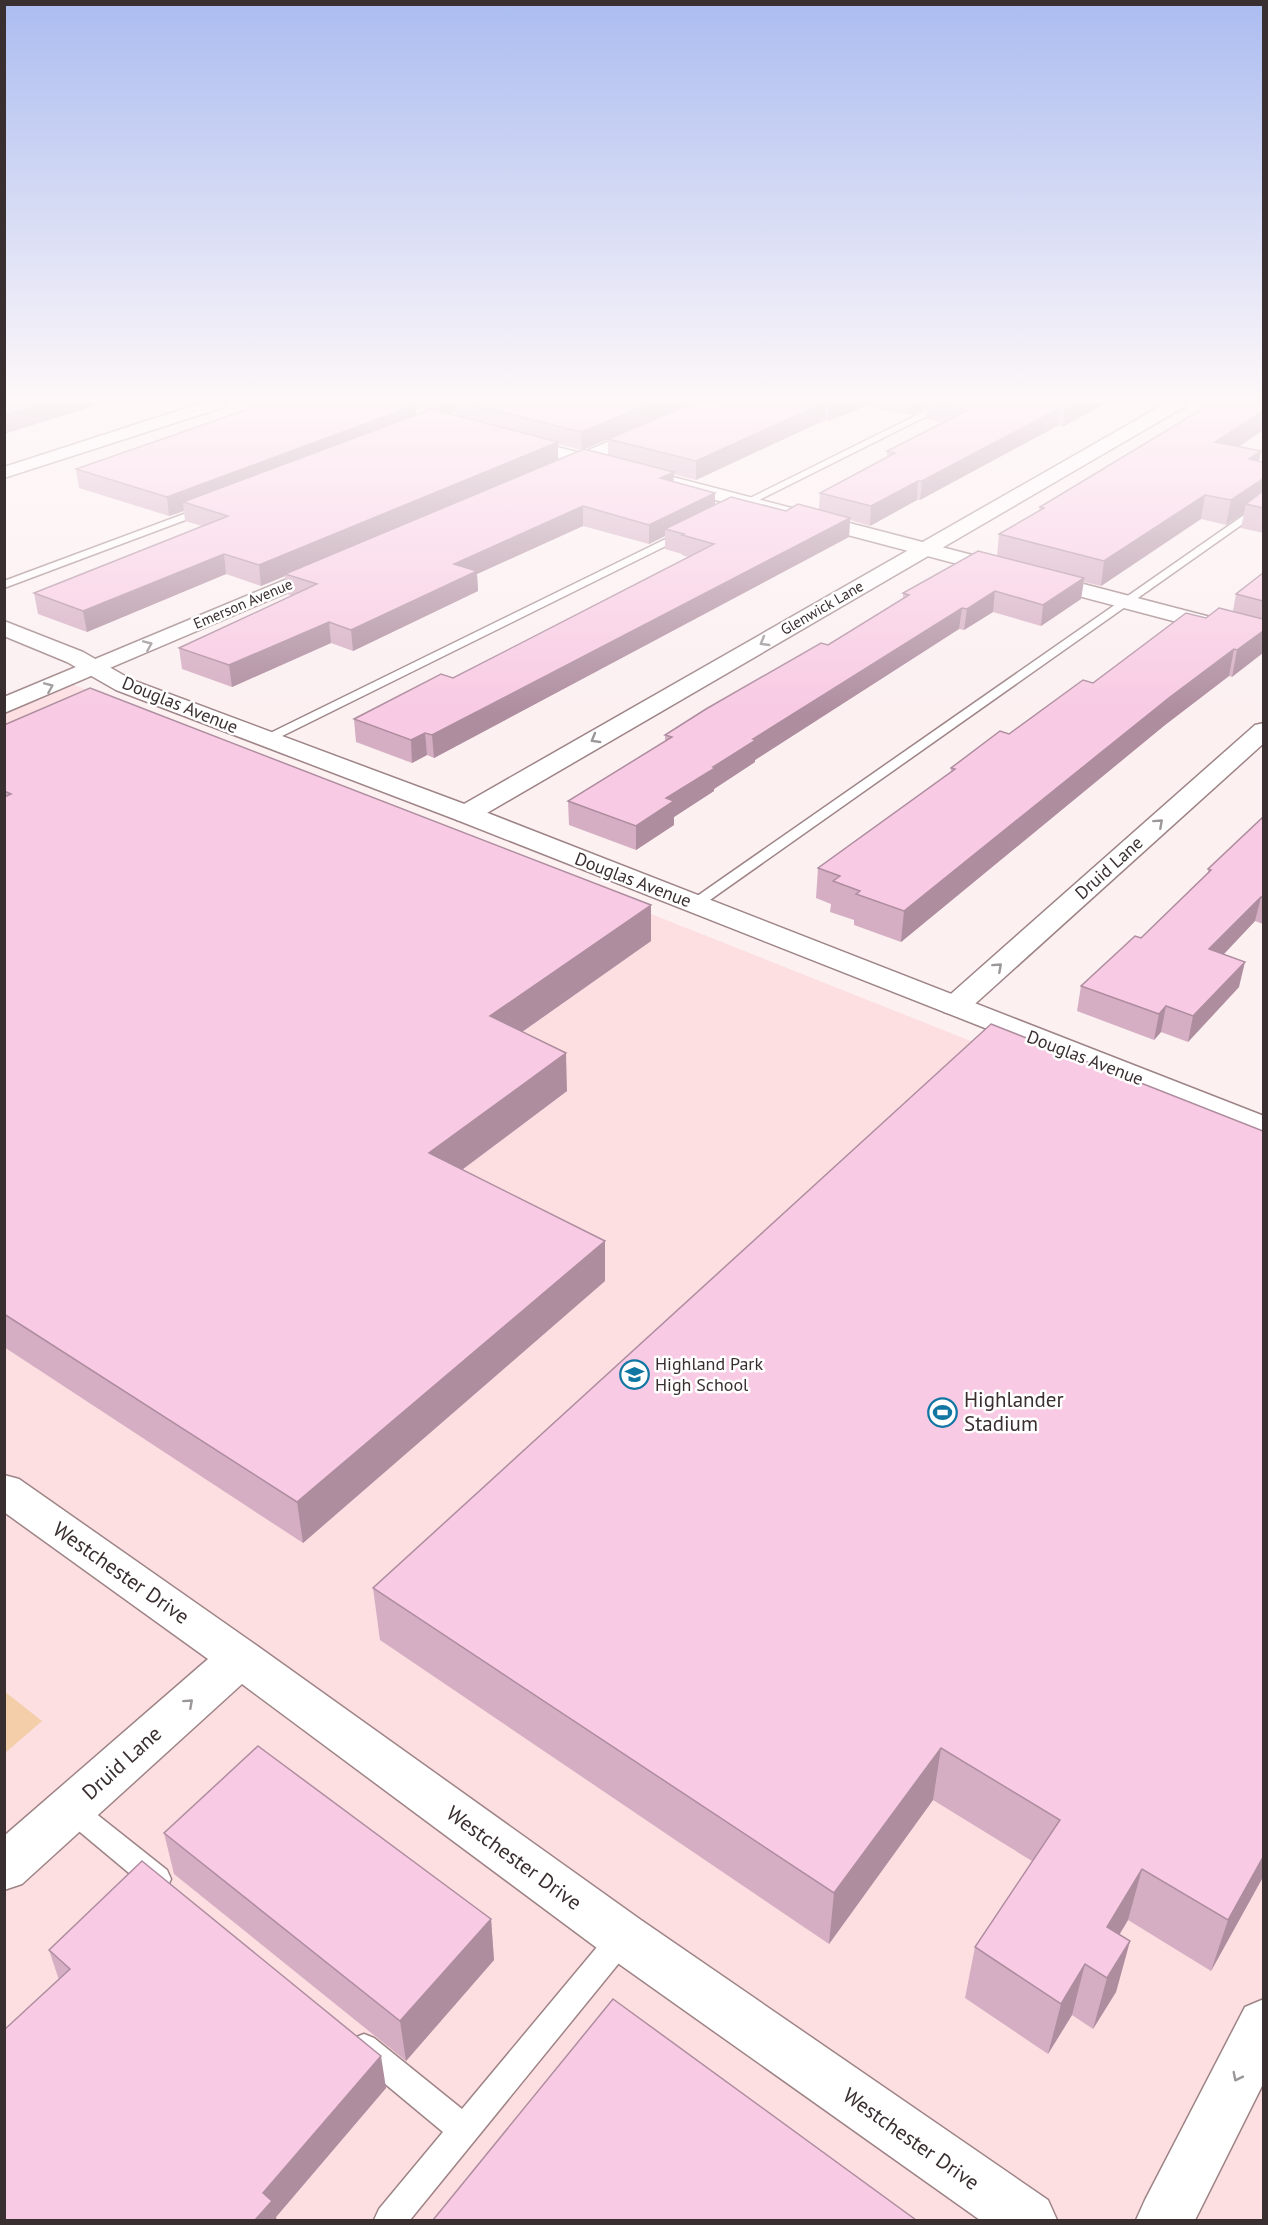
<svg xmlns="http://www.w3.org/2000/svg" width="1268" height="2225" viewBox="0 0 1268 2225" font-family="'PT Sans',sans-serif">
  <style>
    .built { fill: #fddfe2 }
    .green { fill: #f3cea9 }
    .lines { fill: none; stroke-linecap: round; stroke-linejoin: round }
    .lane-casing { stroke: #9e8486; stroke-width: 3 }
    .street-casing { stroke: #9e8486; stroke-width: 3 }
    .secondary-casing { stroke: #9e8486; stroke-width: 3 }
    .lane { fill: #fff; fill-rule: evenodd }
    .street { fill: #fff; fill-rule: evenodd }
    .secondary { fill: #fff; fill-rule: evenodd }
    .wall { fill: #d5aec3; fill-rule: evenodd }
    .shaded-wall { fill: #ae8d9f }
    .building { fill: #f8cae3; stroke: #ae8d9f; stroke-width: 1.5 }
    .oneway { stroke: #9c9798 }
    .labels { text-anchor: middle; stroke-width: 5; stroke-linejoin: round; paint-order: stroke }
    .far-street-label { font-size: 15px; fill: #3a2f30; stroke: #fff }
    .street-label { font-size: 18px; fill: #3a2f30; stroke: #fff }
    .poi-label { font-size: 18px; fill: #3a2f30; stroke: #fff; text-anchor: start }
    .near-poi-label { font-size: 21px; fill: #3a2f30; stroke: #fff; text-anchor: start }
    .near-street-label { font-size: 21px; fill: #3a2f30; stroke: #fff }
  </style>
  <rect width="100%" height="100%" fill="#fcf0f1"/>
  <path class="built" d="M 72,684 L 1263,1157 L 1263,2220 L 5,2220 L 4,713 Z"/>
  <path class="green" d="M 4,1691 L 42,1721 L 5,1753 L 4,1753 Z"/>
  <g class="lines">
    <defs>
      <g id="lane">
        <path d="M 476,403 L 489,403 L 433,425 L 425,423 Z"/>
        <path d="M 941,403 L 953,403 L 739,510 L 731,510 L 730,508 Z"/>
        <path d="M 1264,501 L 1264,509 L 700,907 L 690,907 L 687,904 L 690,901 Z"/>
        <path d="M 208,505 L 212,506 L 212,510 L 4,588 L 4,581 Z"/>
        <path d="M 686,529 L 690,530 L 690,534 L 270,742 L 265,743 L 258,739 Z"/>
        <path d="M 71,1797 L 80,1801 L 167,1870 L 171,1879 L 167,1888 L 157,1891 L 147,1888 L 62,1817 L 58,1809 L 62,1801 Z"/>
        <path d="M 622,1925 L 632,1929 L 636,1938 L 632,1947 L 410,2220 L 374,2220 L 379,2209 L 443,2132 L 354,2058 L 349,2048 L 354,2038 L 364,2034 L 374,2038 L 462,2109 L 612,1929 Z"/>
      </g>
      <g id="street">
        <path d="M 699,403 L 722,403 L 719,407 L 565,474 L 551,474 L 549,470 L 551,466 Z"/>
        <path d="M 1166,403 L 1187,403 L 1184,407 L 475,820 L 466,822 L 457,820 L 453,814 L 457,808 Z"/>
        <path d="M 328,562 L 335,564 L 338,568 L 335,572 L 4,713 L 4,697 Z"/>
        <path d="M 1264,723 L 1264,743 L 966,1012 L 955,1015 L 944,1012 L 940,1006 L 944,1000 L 1255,725 Z"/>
        <path d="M 4,1475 L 19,1479 L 256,1645 L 641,1920 L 1048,2200 L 1057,2220 L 980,2220 L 605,1954 L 242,1684 L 22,1884 L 4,1890 L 4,1836 L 208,1659 L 4,1512 Z"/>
        <path d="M 1264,1999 L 1264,2082 L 1195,2220 L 1136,2220 L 1145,2200 L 1245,2007 Z"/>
      </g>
      <g id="secondary">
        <path d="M 202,403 L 227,403 L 224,407 L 4,478 L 4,467 Z"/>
        <path d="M 516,436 L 618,463 L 620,467 L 618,471 L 611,473 L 510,445 L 507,441 L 510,437 Z"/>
        <path d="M 673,477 L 1264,631 L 1264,645 L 666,487 L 664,483 L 666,479 Z"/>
        <path d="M 4,621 L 83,652 L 132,680 L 475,808 L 1264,1116 L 1264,1138 L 457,820 L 116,690 L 67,662 L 4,636 Z"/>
      </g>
    </defs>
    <use href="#lane" class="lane-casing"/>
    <use href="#street" class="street-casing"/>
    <use href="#secondary" class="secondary-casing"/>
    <use href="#lane" class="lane"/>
    <use href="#street" class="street"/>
    <use href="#secondary" class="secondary"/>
  </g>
  <g class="wall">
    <path d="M 266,403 L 1106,403 L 1062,427 L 1057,426 L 920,500 L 917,500 L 870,526 L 850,520 L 849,537 L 434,758 L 427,755 L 412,763 L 356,742 L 354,719 L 453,678 L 688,557 L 682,555 L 682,554 L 665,549 L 665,536 L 649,544 L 583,526 L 477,574 L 478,591 L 353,651 L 331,643 L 232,687 L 182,669 L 179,648 L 292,596 L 287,594 L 285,576 L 261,586 L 226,574 L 87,632 L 38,614 L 34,593 L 202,526 L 185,521 L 184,511 L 169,516 L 79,488 L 76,469 ZM 866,406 L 911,415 L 927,407 L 926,419 L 943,423 L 887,451 L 887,458 L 820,493 L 819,509 L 786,511 L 715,504 L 673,482 L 673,474 L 696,480 L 825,420 L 828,421 ZM 416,407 L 429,410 L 417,415 ZM 456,408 L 457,416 L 445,412 ZM 608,439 L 608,455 L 585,449 ZM 558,444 L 581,450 L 558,459 Z"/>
    <path d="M 1263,430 L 1239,447 L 1259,461 L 1263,462 L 1263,533 L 1241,528 L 1244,513 L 1226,525 L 1201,519 L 1101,586 L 1084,582 L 1081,599 L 1041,626 L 993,612 L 964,630 L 959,629 L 755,760 L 755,762 L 714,789 L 714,791 L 674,817 L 674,825 L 636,850 L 569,825 L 568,801 L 665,742 L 665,735 L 828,645 L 903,599 L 903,593 L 997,556 L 999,534 L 1039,511 L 1040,507 Z"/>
    <path d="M 1263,573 L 1263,640 L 1232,677 L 1229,676 L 1165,725 L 901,942 L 854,925 L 854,920 L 830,912 L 831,904 L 816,898 L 818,868 L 951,772 L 951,768 L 1009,734 L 1093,683 L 1206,618 L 1233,611 L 1236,594 Z"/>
    <path d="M 4,725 L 651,941 L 522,1032 L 567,1091 L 462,1170 L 605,1281 L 303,1543 L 4,1347 Z"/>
    <path d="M 1263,817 L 1263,924 L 1255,921 L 1224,954 L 1239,987 L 1188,1042 L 1161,1032 L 1154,1040 L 1077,1011 L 1081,986 L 1141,938 L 1208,873 L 1208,869 Z"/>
    <path d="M 991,1024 L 1263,1877 L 1211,1971 L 1128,1920 L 1119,1935 L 1130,1941 L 1116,1992 L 1093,2029 L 1072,2015 L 1048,2054 L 965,1998 L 975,1947 L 1032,1861 L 933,1800 L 829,1944 L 380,1640 L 373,1588 Z"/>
    <path d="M 164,1833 L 491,1919 L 494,1960 L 406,2061 L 174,1874 Z"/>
    <path d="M 49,1950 L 386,2088 L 276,2217 L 59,1980 Z"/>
  </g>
  <g class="shaded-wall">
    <path d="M 44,403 L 103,403 L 4,434 L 4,415 Z"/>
    <path d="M 441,403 L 456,403 L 456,408 L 441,414 Z"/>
    <path d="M 652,403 L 694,403 L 582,450 L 581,432 Z"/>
    <path d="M 824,403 L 826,403 L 825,420 L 696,480 L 696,461 Z"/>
    <path d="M 829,403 L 866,403 L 866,406 L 828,421 Z"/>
    <path d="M 912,403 L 927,403 L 927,407 L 911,415 Z"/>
    <path d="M 1077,403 L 1106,403 L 1062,427 L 1065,409 Z"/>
    <path d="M 416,405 L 417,423 L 183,502 L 184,511 L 169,516 L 167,497 Z"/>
    <path d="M 1060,408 L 1057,426 L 920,500 L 922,481 Z"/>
    <path d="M 1263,411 L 1263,430 L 1211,464 L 1215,442 Z"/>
    <path d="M 558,442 L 558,460 L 285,574 L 285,576 L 261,586 L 259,565 Z"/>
    <path d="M 1261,451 L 1256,474 L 1249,459 Z"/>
    <path d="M 674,472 L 673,491 L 660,478 Z"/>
    <path d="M 1263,479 L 1263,499 L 1246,504 L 1244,513 L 1226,525 L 1231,500 Z"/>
    <path d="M 918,481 L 917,500 L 870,526 L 871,506 Z"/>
    <path d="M 715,493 L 715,512 L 665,529 L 665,536 L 649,544 L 649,525 Z"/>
    <path d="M 1205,495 L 1201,519 L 1101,586 L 1104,561 Z"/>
    <path d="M 583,506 L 583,526 L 477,574 L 478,591 L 353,651 L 351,630 L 454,564 Z"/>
    <path d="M 850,518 L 849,537 L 434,758 L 432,735 Z"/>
    <path d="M 224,554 L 226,574 L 87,632 L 83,611 Z"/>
    <path d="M 1084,578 L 1081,599 L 1041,626 L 1043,605 Z"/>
    <path d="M 995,591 L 993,612 L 964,630 L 967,609 Z"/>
    <path d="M 962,608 L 959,629 L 755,760 L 755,762 L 714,789 L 714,791 L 674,817 L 674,825 L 636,850 L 636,826 L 666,798 L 753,739 Z"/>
    <path d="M 329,622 L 331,643 L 232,687 L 229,665 Z"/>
    <path d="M 1263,631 L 1263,653 L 1232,677 L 1237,650 Z"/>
    <path d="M 1234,649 L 1229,676 L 1165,725 L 901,942 L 904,911 L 1170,697 Z"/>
    <path d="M 425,733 L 427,755 L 412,763 L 411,740 Z"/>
    <path d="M 1261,897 L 1255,921 L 1204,975 L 1209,949 Z"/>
    <path d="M 651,905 L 651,941 L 492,1053 L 490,1016 Z"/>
    <path d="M 1245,962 L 1239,987 L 1188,1042 L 1193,1016 Z"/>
    <path d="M 1166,1006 L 1161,1032 L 1154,1040 L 1159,1014 Z"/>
    <path d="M 566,1053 L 567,1091 L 432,1192 L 429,1153 Z"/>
    <path d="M 605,1241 L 605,1281 L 303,1543 L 297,1502 Z"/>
    <path d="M 941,1748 L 933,1800 L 829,1944 L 834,1893 Z"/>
    <path d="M 1263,1857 L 1263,1877 L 1211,1971 L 1228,1920 Z"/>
    <path d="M 1142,1869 L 1128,1920 L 1097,1972 L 1107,1927 Z"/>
    <path d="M 491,1919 L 494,1960 L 406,2061 L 400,2021 Z"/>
    <path d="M 1130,1941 L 1116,1992 L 1093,2029 L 1107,1978 Z"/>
    <path d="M 1085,1964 L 1072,2015 L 1048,2054 L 1061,2004 Z"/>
    <path d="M 381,2056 L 386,2088 L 276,2217 L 277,2220 L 255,2220 L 263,2193 Z"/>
  </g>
  <g class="building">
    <path d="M 4,403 L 44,403 L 4,415 Z"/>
    <path d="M 266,403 L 407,403 L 416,405 L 167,497 L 76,469 Z"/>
    <path d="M 466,403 L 652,403 L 581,432 Z"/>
    <path d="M 694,403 L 824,403 L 696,461 L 608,439 Z"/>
    <path d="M 934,403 L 1077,403 L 1065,409 L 1060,408 L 922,481 L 918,481 L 871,506 L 820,493 L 895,453 L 887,451 L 968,410 Z"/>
    <path d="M 1212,403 L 1263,403 L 1263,411 L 1215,442 L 1261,451 L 1249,459 L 1263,462 L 1263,479 L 1231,500 L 1205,495 L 1104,561 L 999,534 L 1044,508 L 1040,507 Z"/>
    <path d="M 432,409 L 558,442 L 259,565 L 224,554 L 83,611 L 34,593 L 228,516 L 183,502 Z"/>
    <path d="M 584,449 L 674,472 L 660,478 L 715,493 L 649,525 L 583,506 L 454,564 L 477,571 L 351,630 L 329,622 L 229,665 L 179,648 L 317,584 L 285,574 Z"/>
    <path d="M 1263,491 L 1263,508 L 1246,504 Z"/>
    <path d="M 731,497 L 786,511 L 798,504 L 850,518 L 432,735 L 425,733 L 411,740 L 354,719 L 441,674 L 453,678 L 714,544 L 682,535 L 684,534 L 665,529 Z"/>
    <path d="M 978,551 L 1084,578 L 1043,605 L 995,591 L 967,609 L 962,608 L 753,739 L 756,740 L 713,767 L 715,768 L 666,798 L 674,801 L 636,826 L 568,801 L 672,737 L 665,735 L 706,709 L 821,643 L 828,645 L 909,595 L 903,593 Z"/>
    <path d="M 1263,573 L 1263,601 L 1236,594 Z"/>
    <path d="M 1219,608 L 1263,619 L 1263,631 L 1237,650 L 1234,649 L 1170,697 L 904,911 L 856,894 L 860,891 L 833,881 L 840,876 L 818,868 L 955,769 L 951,768 L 1000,731 L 1009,734 L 1083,680 L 1093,683 L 1186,613 L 1206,618 Z"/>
    <path d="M 90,688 L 651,905 L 490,1016 L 566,1053 L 429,1153 L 605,1241 L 297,1502 L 4,1314 L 4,797 L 11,794 L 4,791 L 4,725 Z"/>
    <path d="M 1263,817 L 1263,897 L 1261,897 L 1209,949 L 1245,962 L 1193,1016 L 1166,1006 L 1159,1014 L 1081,986 L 1135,936 L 1141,938 L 1211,870 L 1208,869 Z"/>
    <path d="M 991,1024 L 1263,1131 L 1263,1857 L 1228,1920 L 1142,1869 L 1107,1927 L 1130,1941 L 1107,1978 L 1085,1964 L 1061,2004 L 975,1947 L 1060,1820 L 941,1748 L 834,1893 L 373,1588 Z"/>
    <path d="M 258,1746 L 491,1919 L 400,2021 L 164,1833 Z"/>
    <path d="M 142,1861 L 381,2056 L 263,2193 L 272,2201 L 255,2220 L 4,2220 L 4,2030 L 70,1969 L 49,1950 Z"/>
    <path d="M 613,1999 L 916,2220 L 433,2220 Z"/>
  </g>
  <defs><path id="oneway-chevron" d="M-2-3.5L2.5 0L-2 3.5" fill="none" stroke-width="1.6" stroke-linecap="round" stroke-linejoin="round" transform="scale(1.5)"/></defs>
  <g class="oneway">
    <use href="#oneway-chevron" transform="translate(764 642) rotate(150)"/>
    <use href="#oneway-chevron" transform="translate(148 645) rotate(-23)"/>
    <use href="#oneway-chevron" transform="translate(49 687) rotate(-23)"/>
    <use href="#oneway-chevron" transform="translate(595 739) rotate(150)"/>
    <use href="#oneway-chevron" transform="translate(1159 823) rotate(-42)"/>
    <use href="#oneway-chevron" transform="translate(998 967) rotate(-42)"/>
    <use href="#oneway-chevron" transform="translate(189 1703) rotate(-42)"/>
    <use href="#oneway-chevron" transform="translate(1237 2077) rotate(117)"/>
  </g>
  <linearGradient id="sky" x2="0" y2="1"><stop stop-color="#abbcf0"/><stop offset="0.56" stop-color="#fef8f9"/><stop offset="1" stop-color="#fef8f9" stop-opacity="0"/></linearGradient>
  <rect width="1268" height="714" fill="url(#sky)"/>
  <defs>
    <symbol id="school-ring" viewBox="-11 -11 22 22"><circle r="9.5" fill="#fff" stroke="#1176a2" stroke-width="1.5"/><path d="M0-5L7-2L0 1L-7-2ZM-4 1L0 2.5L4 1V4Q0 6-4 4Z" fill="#1176a2"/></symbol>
    <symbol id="stadium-ring" viewBox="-11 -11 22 22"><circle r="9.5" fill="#fff" stroke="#1176a2" stroke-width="1.5"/><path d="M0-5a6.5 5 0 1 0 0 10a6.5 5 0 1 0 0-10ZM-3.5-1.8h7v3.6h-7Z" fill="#1176a2"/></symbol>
  </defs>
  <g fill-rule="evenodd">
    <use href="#school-ring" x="618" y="1358" width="33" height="33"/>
    <use href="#stadium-ring" x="926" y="1396" width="33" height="33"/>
  </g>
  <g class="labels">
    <g class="far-street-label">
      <text transform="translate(243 604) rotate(-23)" y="5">Emerson Avenue</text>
      <text transform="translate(822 608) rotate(-30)" y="5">Glenwick Lane</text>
    </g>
    <g class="street-label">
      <text transform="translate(180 705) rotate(22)" y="6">Douglas Avenue</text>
      <text transform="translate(1109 868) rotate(-42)" y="6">Druid Lane</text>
      <text transform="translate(633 880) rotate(21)" y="6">Douglas Avenue</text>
      <text transform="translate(1085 1058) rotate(21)" y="6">Douglas Avenue</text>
    </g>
    <g class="poi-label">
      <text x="655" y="1370">Highland Park<tspan x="655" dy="21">High School</tspan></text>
    </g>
    <g class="near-poi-label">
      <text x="964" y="1407">Highlander<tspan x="964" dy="24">Stadium</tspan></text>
    </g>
    <g class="near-street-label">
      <text transform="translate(121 1573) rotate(35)" y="7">Westchester Drive</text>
      <text transform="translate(122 1763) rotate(-42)" y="7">Druid Lane</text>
      <text transform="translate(514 1858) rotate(36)" y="7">Westchester Drive</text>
      <text transform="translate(911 2139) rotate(35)" y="7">Westchester Drive</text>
    </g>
  </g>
  <rect width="1268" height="2225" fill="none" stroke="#3a2f30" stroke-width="12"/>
</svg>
